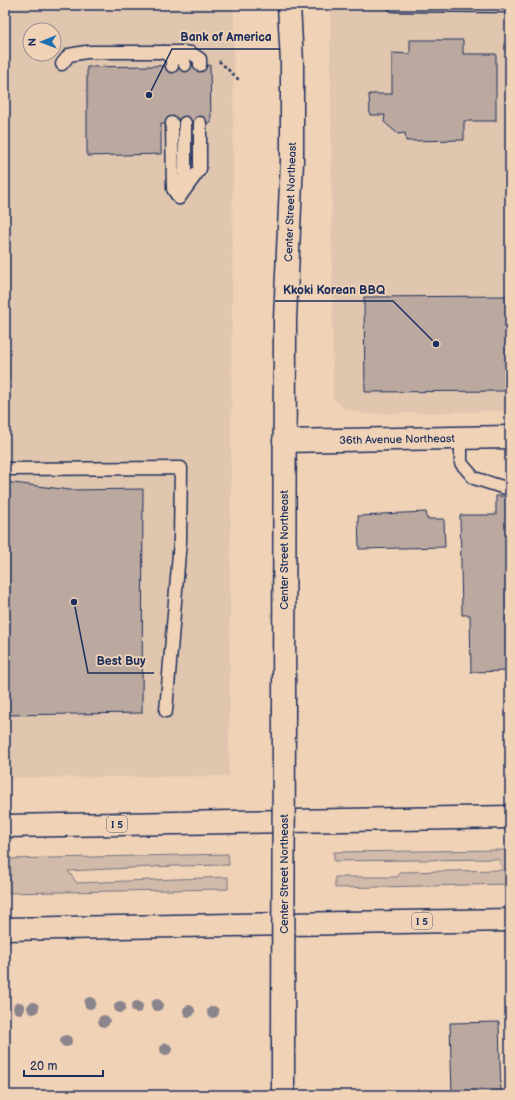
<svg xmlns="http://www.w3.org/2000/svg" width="515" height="1100" viewBox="0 0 515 1100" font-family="'Balsamiq Sans',sans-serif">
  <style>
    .built { fill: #e0c6af; fill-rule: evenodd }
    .green { fill: #d1baa9; stroke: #767484 }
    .building { fill: #bba9a0; stroke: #1b2f5e }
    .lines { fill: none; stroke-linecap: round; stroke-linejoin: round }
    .service-casing { stroke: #1b2f5e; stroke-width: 15 }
    .minor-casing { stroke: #1b2f5e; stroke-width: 25 }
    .secondary-casing { stroke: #1b2f5e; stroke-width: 25 }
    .motorway-casing { stroke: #1b2f5e; stroke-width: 25 }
    .path { stroke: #1b2f5e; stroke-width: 2.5; stroke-dasharray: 3 3; stroke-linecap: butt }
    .service { stroke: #f0d2b6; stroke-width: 12 }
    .minor { stroke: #f0d2b6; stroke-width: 22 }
    .secondary { stroke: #f0d2b6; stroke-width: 22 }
    .motorway { stroke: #f0d2b6; stroke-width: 22 }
    .secondary-bridge-casing { stroke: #1b2f5e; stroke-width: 25; stroke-linecap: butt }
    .secondary-bridge { stroke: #f0d2b6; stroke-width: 22 }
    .tree { fill: #8a848c }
    .labels { text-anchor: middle; stroke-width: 3.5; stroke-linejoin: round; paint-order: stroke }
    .shield { fill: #f0d2b6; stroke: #5b6078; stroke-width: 1 }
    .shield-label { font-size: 10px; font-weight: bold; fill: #1b2f5e }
    .street-label { font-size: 11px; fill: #1b2f5e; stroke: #f0d2b6 }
    .leader { fill: none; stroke: #1b2f5e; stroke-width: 1.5 }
    .callout-dot { fill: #1b2f5e; stroke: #f0d2b6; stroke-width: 1.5 }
    .callout-label { font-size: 12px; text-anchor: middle; font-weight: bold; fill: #1b2f5e; stroke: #f0d2b6; stroke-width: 3.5; stroke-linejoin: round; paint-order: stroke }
  </style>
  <rect width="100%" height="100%" fill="#f0d2b6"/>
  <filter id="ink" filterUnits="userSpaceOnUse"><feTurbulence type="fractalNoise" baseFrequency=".025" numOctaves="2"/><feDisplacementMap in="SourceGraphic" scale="8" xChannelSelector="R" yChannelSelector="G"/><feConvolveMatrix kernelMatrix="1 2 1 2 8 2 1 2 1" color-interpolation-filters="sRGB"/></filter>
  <g filter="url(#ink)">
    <g class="built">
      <path d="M 5,5 L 234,5 L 229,776 L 5,778 ZM 30,30 L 54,30 L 54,54 L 30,54 Z"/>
      <path d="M 330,5 L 510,5 L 510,406 L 503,411 L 364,414 L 343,408 L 333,398 Z"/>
    </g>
    <g class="green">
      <path d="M 510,850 L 510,884 L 335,888 L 335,877 L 397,877 L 399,875 L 399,872 L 503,870 L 498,859 L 334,861 L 334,852 Z"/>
      <path d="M 228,854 L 229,865 L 174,866 L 68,871 L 77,883 L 228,877 L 228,889 L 5,893 L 5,859 Z"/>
    </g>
    <g class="building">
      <path d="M 410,40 L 463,40 L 463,54 L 496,54 L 496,121 L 464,121 L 464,140 L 406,141 L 405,133 L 398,134 L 384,122 L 385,115 L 370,115 L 369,94 L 392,94 L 392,53 L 410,54 Z"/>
      <path d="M 210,65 L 211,123 L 161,124 L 161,154 L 87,156 L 87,67 Z"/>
      <path d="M 507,296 L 507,391 L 365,392 L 364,297 Z"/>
      <path d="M 5,482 L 70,490 L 143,489 L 142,713 L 5,715 Z"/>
      <path d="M 496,496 L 510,496 L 510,671 L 471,672 L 470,615 L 462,615 L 460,515 L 496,515 Z"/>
      <path d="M 426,512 L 427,519 L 444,519 L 445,547 L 359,549 L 358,516 L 381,515 L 381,514 Z"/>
      <path d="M 499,1022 L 501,1094 L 452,1095 L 450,1023 Z"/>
      <path d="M 208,1091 L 208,1095 L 61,1095 L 61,1093 Z"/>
    </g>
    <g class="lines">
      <defs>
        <g id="service">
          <path d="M 394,5 L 510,6"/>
          <path d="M 163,52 L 182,52 L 185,65"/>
          <path d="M 182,52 L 191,53 L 200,59 L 200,65"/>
          <path d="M 62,64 L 69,55 L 86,52 L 163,52 L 172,58 L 172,66"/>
          <path d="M 172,123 L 173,189 L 179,198"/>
          <path d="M 181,191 L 185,175 L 185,123"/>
          <path d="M 179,198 L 200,169 L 200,123"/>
          <path d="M 461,438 L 461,463 L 474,478 L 502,487 L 510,488"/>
          <path d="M 5,469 L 181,468 L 180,541 L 166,711"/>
        </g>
        <path id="minor" d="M 284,441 L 510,437"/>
        <g id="secondary">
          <path d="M 284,710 L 285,319 L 292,161 L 292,63 L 289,5"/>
          <path d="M 283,1037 L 283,1095"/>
        </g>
        <g id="motorway">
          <path d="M 5,826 L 510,817"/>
          <path d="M 5,929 L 510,920"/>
        </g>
      </defs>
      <use href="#service" class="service-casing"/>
      <use href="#minor" class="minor-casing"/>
      <use href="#secondary" class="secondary-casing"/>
      <use href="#motorway" class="motorway-casing"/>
      <path class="path" d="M 219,61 L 239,80"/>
      <use href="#service" class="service"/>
      <use href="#minor" class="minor"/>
      <use href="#secondary" class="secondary"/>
      <use href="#motorway" class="motorway"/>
      <defs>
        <path id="secondary-bridge" d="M 283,1037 L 284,710"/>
      </defs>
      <use href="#secondary-bridge" class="secondary-bridge-casing"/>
      <use href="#secondary-bridge" class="secondary-bridge"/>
    </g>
    <g class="tree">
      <circle cx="90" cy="1003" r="6"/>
      <circle cx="157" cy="1005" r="6"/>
      <circle cx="120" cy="1007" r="6"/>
      <circle cx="137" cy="1007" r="6"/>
      <circle cx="19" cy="1008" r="6"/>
      <circle cx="33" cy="1008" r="6"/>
      <circle cx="189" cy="1011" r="6"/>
      <circle cx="213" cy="1012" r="6"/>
      <circle cx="104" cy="1021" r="6"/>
      <circle cx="66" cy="1041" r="6"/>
      <circle cx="166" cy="1049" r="6"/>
    </g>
  </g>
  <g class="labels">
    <g class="shield">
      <rect x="107" y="816" width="20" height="16" rx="3"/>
      <rect x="412" y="913" width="20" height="16" rx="3"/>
    </g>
    <g class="shield-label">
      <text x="117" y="828">I 5</text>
      <text x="422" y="925">I 5</text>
    </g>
    <g class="street-label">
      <text transform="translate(290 202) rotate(-88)" y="4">Center Street Northeast</text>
      <text transform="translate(397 439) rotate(-1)" y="4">36th Avenue Northeast</text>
      <text transform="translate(284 550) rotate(-90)" y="4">Center Street Northeast</text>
      <text transform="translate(284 874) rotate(-90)" y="4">Center Street Northeast</text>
    </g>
  </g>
  <path class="leader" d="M149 95L172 49H280M436 344L393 301H275M74 602L88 673H154"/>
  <g class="callout-dot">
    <circle cx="149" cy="95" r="4"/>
    <circle cx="436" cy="344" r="4"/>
    <circle cx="74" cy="602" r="4"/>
  </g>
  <g class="callout-label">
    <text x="226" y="41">Bank of America</text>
    <text x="334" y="294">Kkoki Korean BBQ</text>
    <text x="121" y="665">Best Buy</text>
  </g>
  <rect width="515" height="1100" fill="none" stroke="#f0d2b6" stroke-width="20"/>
  <rect x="10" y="10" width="495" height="1080" fill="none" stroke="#1b2f5e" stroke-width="1.5" filter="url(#ink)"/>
  <g transform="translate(42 42) rotate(269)"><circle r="19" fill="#f0d2b6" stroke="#9b9193"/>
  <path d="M0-3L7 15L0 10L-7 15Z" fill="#1f6fb2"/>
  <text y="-6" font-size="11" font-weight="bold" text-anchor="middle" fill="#1b2f5e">N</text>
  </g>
  <path d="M24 1070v6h79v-6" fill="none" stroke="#1b2f5e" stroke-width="2"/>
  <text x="30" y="1070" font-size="12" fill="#1b2f5e" stroke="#f0d2b6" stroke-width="3" paint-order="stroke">20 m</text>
</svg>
